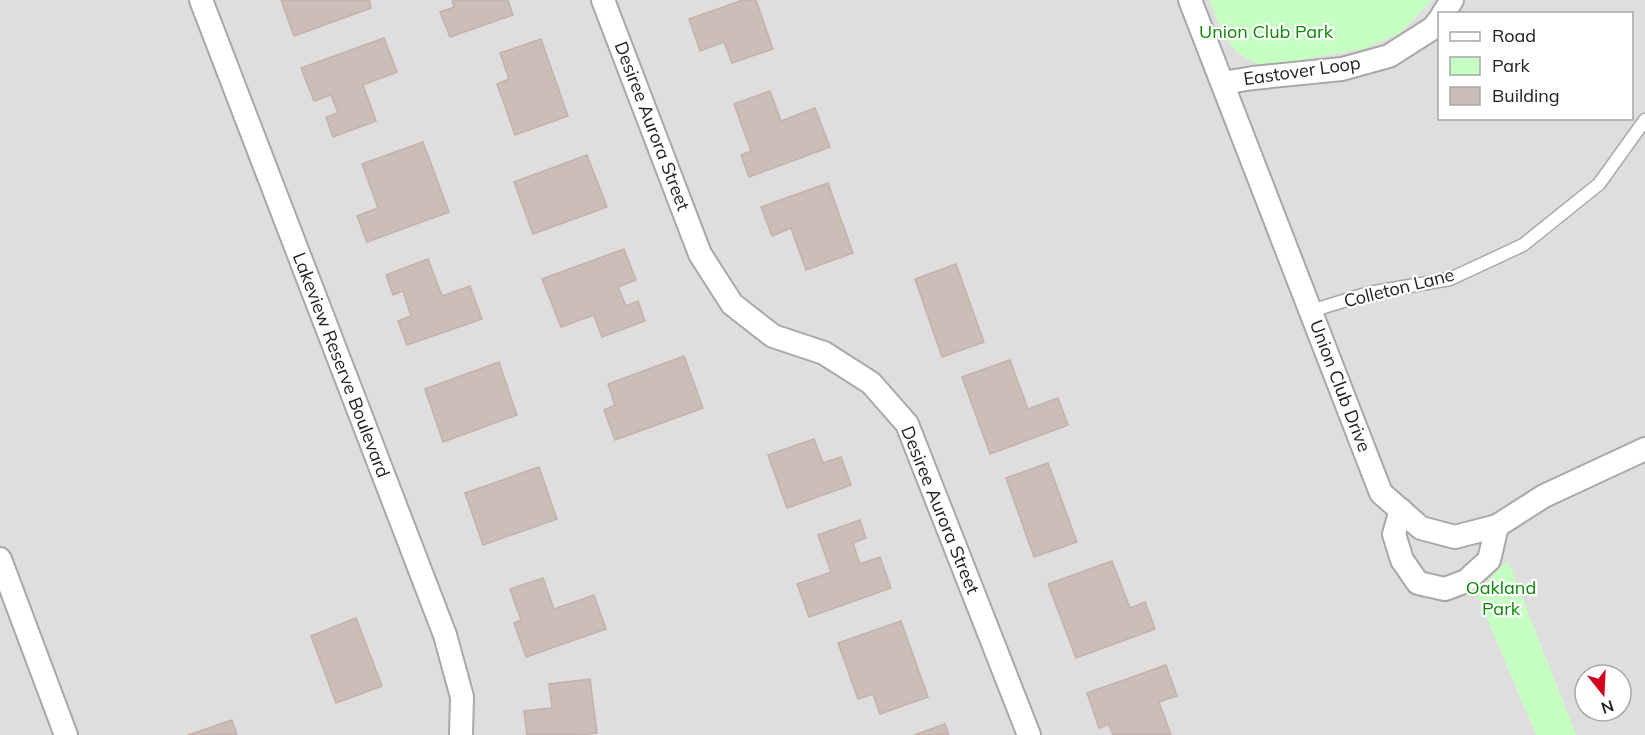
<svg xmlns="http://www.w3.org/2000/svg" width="1645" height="735" viewBox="0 0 1645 735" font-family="Mulish,sans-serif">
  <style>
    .residential { fill: #dfdede; fill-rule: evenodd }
    .park { fill: #c6ffc2 }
    .building { fill: #cbbeba; stroke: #c6b0a8; stroke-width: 1.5 }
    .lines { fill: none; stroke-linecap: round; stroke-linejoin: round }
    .service-casing { stroke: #a8a8a8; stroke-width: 15 }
    .minor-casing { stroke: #a8a8a8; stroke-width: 26 }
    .service { stroke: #fff; stroke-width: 12 }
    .minor { stroke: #fff; stroke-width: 22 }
    .labels { text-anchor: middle; stroke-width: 4.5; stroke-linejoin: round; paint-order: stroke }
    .park-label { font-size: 18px; fill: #0b8802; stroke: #fff }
    .street-label { font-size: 18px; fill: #212121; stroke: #fff }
  </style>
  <rect width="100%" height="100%" fill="#f2ede7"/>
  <path class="residential" d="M 0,0 L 1645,0 L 1645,735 L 0,735 ZM 1440,14 L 1632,14 L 1632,118 L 1440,118 ZM 1585,675 L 1621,675 L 1621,711 L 1585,711 Z"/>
  <g class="park">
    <path d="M 1209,0 L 1432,0 L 1400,33 L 1363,49 L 1262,66 L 1238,53 L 1225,38 Z"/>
    <path d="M 1508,561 L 1576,735 L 1536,735 L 1476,592 Z"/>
  </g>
  <g class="building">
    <path d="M 281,0 L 369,0 L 371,8 L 294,36 Z"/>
    <path d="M 452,0 L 508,0 L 513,15 L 450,37 L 440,12 L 454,7 Z"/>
    <path d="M 743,0 L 756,0 L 773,49 L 732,63 L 724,42 L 700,51 L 689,19 Z"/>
    <path d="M 384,38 L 397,72 L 363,85 L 376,121 L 333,137 L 326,117 L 338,113 L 331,95 L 314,101 L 301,68 Z"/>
    <path d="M 541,39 L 568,116 L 515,135 L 497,84 L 509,79 L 500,53 Z"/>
    <path d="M 770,91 L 781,121 L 815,108 L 830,147 L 749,177 L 741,155 L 751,151 L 734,104 Z"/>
    <path d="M 423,142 L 449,212 L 367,242 L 357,216 L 378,208 L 362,164 Z"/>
    <path d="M 587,155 L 607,207 L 533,234 L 514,182 Z"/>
    <path d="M 828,183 L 853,253 L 806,270 L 791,228 L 772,236 L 761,207 Z"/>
    <path d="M 624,249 L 636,280 L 618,287 L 626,306 L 638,301 L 645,321 L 602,337 L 594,315 L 561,327 L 542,279 Z"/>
    <path d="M 428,259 L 442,296 L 470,286 L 482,319 L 407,345 L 398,321 L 411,316 L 403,291 L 393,295 L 386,275 Z"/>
    <path d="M 956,264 L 984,342 L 942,357 L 915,279 Z"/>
    <path d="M 684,356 L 703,408 L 615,440 L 604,410 L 615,405 L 608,384 Z"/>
    <path d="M 1010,360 L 1028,409 L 1058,398 L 1068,425 L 990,454 L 962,377 Z"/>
    <path d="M 499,362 L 517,415 L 443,442 L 425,389 Z"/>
    <path d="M 814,439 L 823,463 L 841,457 L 851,485 L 787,508 L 768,455 Z"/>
    <path d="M 1048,463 L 1077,542 L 1034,557 L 1006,478 Z"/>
    <path d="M 539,467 L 557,519 L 483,545 L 465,493 Z"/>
    <path d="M 860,520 L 866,538 L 853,543 L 860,564 L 880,557 L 891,588 L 809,617 L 797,584 L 831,572 L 818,535 Z"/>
    <path d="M 1112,561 L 1130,608 L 1145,602 L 1155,629 L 1076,658 L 1048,584 Z"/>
    <path d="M 543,578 L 554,609 L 594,595 L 606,629 L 526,657 L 514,623 L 521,620 L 510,589 Z"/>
    <path d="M 356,618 L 382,686 L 336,703 L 311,636 Z"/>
    <path d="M 901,621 L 928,697 L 880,714 L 873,694 L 858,699 L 838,643 Z"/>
    <path d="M 1166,665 L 1177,696 L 1159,702 L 1171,735 L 1113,735 L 1109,724 L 1099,728 L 1087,693 Z"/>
    <path d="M 590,679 L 597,733 L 581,735 L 527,735 L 524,711 L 552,708 L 549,684 Z"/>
    <path d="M 232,720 L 237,735 L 188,735 Z"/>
    <path d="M 945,724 L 949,735 L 914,735 Z"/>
  </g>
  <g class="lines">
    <defs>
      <path id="service" d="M 1311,311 L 1369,293 L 1450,279 L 1523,245 L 1599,184 L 1645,120"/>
      <g id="minor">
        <path d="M 201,0 L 445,635 L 462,697 L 461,735"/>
        <path d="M 603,0 L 700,254 L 732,304 L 773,336 L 824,353 L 871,383 L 907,424 L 1029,735"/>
        <path d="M 1190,0 L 1381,493 L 1421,528 L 1455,537 L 1497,526 L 1544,496 L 1645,449"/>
        <path d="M 1443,14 L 1452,0"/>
        <path d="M 1223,83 L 1253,78 L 1342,69 L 1389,56 L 1433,28 L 1440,19"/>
        <path d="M 1401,510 L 1394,534 L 1402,560 L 1418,583 L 1445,589 L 1466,581 L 1489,560 L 1497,526"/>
        <path d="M 0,559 L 66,735"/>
      </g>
    </defs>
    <use href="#service" class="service-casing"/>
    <use href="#minor" class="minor-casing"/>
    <use href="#service" class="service"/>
    <use href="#minor" class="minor"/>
  </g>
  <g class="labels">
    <g class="park-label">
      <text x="1266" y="38">Union Club Park</text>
      <text x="1501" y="594">Oakland<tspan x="1501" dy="21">Park</tspan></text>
    </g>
    <g class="street-label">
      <text transform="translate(1302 71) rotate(-8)" y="6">Eastover Loop</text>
      <text transform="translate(652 126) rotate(69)" y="6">Desiree Aurora Street</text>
      <text transform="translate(1399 288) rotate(-14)" y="6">Colleton Lane</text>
      <text transform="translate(341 365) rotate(69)" y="6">Lakeview Reserve Boulevard</text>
      <text transform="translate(1340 386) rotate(69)" y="6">Union Club Drive</text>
      <text transform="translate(940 510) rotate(68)" y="6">Desiree Aurora Street</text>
    </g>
  </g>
  <rect x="1438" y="12" width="195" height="108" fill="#ffffff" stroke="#a6a6a6" stroke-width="1.5"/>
  <rect x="1450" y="32" width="30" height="9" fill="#ffffff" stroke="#a6a6a6" stroke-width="1.5"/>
  <text x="1492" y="42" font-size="18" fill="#212121">Road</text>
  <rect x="1450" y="57" width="30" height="18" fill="#c6ffc2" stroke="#a6a6a6" stroke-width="1.5"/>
  <text x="1492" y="72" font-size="18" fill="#212121">Park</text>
  <rect x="1450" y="87" width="30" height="18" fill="#cbbeba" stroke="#a6a6a6" stroke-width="1.5"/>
  <text x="1492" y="102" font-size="18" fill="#212121">Building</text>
  <g transform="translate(1603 693) rotate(162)"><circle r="28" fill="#ffffff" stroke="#a6a6a6" stroke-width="1.5"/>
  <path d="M0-4.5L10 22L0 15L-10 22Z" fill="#d20021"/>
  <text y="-9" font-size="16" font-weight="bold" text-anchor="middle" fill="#212121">N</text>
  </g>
</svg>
